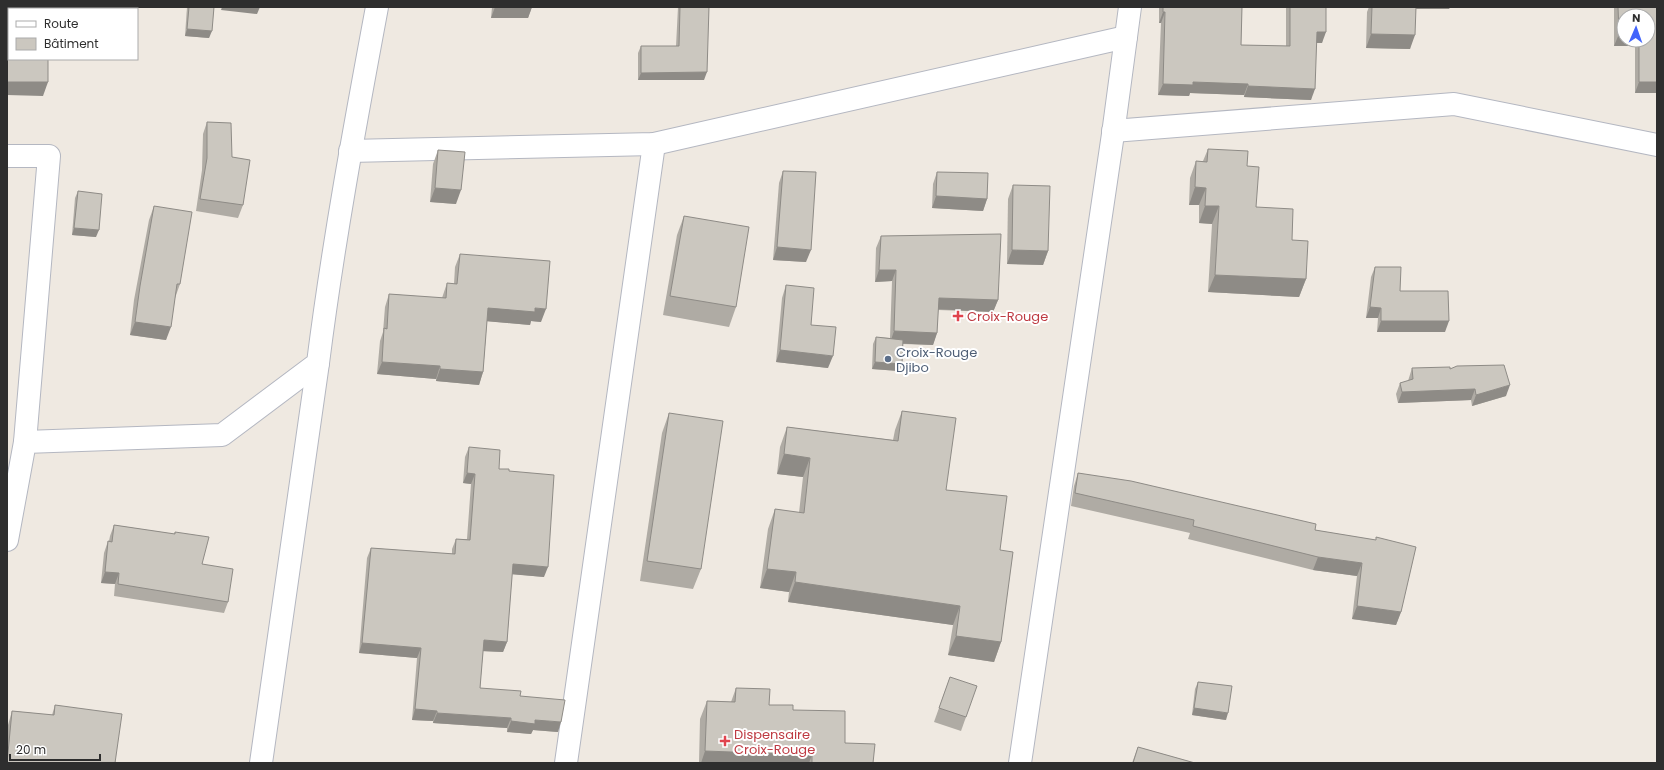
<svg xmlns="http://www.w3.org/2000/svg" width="1664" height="770" viewBox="0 0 1664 770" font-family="Poppins,sans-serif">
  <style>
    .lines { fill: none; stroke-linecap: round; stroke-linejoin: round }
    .minor-casing { stroke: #b4b7c1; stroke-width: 24 }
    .minor { stroke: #fff; stroke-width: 22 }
    .wall { fill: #afaba4; fill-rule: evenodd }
    .shaded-wall { fill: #8e8b86 }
    .building { fill: #cbc7bf; stroke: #8e8b86 }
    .health-dot { fill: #e0444e; stroke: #fff; stroke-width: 1.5 }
    .service-dot { fill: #5c6f8a; stroke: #fff; stroke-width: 1.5 }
    .labels { text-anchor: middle; stroke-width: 4; stroke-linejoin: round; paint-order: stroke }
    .health-label { font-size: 13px; fill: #be3a42; stroke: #fff; text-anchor: start }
    .service-label { font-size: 13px; fill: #4e5e75; stroke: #fff; text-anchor: start }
  </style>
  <rect width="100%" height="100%" fill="#efe9e1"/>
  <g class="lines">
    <defs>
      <g id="minor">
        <path d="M 1113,131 L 1454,104 L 1657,145"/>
        <path d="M 350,151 L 654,144 L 1126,37"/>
        <path d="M 7,156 L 49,156 L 25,442"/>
        <path d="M 7,540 L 25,442 L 222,435 L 318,363 C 333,244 355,125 377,7"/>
        <path d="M 261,763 L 318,363"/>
        <path d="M 566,763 L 654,144"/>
        <path d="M 1020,763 L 1113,134 L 1130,7"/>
      </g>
    </defs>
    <use href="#minor" class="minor-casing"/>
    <use href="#minor" class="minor"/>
  </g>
  <g class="wall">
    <path d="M 187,7 L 214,7 L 209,38 L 185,36 Z"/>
    <path d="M 492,7 L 532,7 L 528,18 L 491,18 Z"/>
    <path d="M 678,7 L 709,7 L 704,80 L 638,80 L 638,53 L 641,46 L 676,46 Z"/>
    <path d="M 1159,7 L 1242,7 L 1241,45 L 1286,46 L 1286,7 L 1326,7 L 1322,43 L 1316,43 L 1311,100 L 1244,97 L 1244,95 L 1190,93 L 1189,96 L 1158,95 L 1161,23 L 1159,23 Z"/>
    <path d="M 1369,7 L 1450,7 L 1449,9 L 1416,9 L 1410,49 L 1366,48 L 1367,12 Z"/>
    <path d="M 1614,7 L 1657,7 L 1657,93 L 1635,93 L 1635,46 L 1614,46 ZM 1648,16 L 1648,40 L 1624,40 Z"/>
    <path d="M 207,122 L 232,157 L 243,205 L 238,218 L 196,211 L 202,170 L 203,134 Z"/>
    <path d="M 1208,149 L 1247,166 L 1256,207 L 1292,240 L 1306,279 L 1299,297 L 1208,292 L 1212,224 L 1199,223 L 1199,205 L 1189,205 L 1190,178 L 1196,161 L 1203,161 Z"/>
    <path d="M 438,150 L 456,204 L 430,202 L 433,164 Z"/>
    <path d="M 783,171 L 806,262 L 773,260 L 779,183 Z"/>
    <path d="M 937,172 L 987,199 L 983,211 L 932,208 L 933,184 Z"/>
    <path d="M 1013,185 L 1048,251 L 1043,265 L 1007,264 L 1008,199 Z"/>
    <path d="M 78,191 L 96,237 L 72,235 L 75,198 Z"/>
    <path d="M 154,206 L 180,284 L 175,298 L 166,340 L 130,335 L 134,300 L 149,220 Z"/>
    <path d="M 684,216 L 736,307 L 729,327 L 663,315 L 677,235 Z"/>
    <path d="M 881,236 L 998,300 L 993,312 L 938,310 L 937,333 L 933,345 L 903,344 L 902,364 L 899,371 L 872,369 L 873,344 L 876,337 L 890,338 L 892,281 L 875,282 L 876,248 Z"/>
    <path d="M 460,254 L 541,322 L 531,321 L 530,325 L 487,321 L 483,372 L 479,385 L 436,381 L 436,379 L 377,374 L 380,341 L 383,332 L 385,307 L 389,294 L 442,298 L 447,283 L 454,284 L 455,267 Z"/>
    <path d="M 1375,267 L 1400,291 L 1445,332 L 1377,332 L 1378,318 L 1366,318 L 1371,277 Z"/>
    <path d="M 786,285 L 811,325 L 828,368 L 776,362 L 782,298 Z"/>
    <path d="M 1412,368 L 1450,369 L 1506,396 L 1472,406 L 1471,400 L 1398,403 L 1396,394 L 1400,383 L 1408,381 Z"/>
    <path d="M 902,411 L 946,490 L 1000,550 L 1001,642 L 994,662 L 948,655 L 953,625 L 788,602 L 789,592 L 760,588 L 768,529 L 775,509 L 799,513 L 803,477 L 777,474 L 780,447 L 787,427 L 893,440 L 895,430 Z"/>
    <path d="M 669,413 L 701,569 L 693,589 L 640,581 L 662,433 Z"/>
    <path d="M 469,447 L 499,469 L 509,471 L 544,577 L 512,574 L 507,642 L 503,652 L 483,651 L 480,688 L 520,696 L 558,732 L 533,730 L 531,734 L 507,732 L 507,728 L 433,723 L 433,721 L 412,720 L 417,658 L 359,653 L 367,558 L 371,548 L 452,554 L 452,549 L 456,539 L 467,539 L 471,484 L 463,483 L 465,457 Z"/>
    <path d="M 1078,473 L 1315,530 L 1375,540 L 1401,612 L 1396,625 L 1352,619 L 1357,576 L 1313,570 L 1188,539 L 1190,533 L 1071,506 L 1074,486 Z"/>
    <path d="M 114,525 L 174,534 L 175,532 L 202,564 L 228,602 L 224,613 L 114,596 L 115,584 L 101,583 L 104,553 L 108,541 L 109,541 L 110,536 Z"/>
    <path d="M 950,677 L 966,717 L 961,731 L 934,722 Z"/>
    <path d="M 1198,682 L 1226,720 L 1192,715 L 1195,689 Z"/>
    <path d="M 736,688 L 769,705 L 793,710 L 845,743 L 873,763 L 699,763 L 700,719 L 707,701 L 731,702 Z"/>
    <path d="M 55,705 L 115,763 L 7,763 L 7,731 L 8,725 L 12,711 L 52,715 Z"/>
    <path d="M 1138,747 L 1195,763 L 1132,763 Z"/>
  </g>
  <g class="shaded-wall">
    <path d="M 222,7 L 260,7 L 257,14 L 221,10 Z"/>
    <path d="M 495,7 L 532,7 L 528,18 L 491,18 Z"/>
    <path d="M 1415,7 L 1450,7 L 1449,9 L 1415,9 Z"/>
    <path d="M 1163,12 L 1165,12 L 1161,23 L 1159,23 Z"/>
    <path d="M 187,29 L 212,31 L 209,38 L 185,36 Z"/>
    <path d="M 1317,32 L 1326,32 L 1322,43 L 1313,43 Z"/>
    <path d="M 1371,34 L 1415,35 L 1410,49 L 1366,48 Z"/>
    <path d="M 1619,34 L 1624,34 L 1624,40 L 1637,40 L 1635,46 L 1614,46 Z"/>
    <path d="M 707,72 L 704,80 L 638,80 L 641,73 Z"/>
    <path d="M 7,82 L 48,82 L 43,96 L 7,95 Z"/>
    <path d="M 1193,82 L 1248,84 L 1244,95 L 1190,93 L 1189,96 L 1158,95 L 1163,84 Z"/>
    <path d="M 1639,82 L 1657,82 L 1657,93 L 1635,93 Z"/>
    <path d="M 1248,86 L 1315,89 L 1311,100 L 1244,97 Z"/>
    <path d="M 1195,187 L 1206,188 L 1199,205 L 1189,205 Z"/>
    <path d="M 435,188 L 461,190 L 456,204 L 430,202 Z"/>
    <path d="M 936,196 L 987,199 L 983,211 L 932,208 Z"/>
    <path d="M 1205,206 L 1219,206 L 1212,224 L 1199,223 Z"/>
    <path d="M 74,228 L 99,230 L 96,237 L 72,235 Z"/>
    <path d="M 777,247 L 811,250 L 806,262 L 773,260 Z"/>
    <path d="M 1012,250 L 1048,251 L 1043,265 L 1007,264 Z"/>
    <path d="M 879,270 L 896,270 L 892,281 L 875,282 Z"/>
    <path d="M 1215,275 L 1306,279 L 1299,297 L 1208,292 Z"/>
    <path d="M 939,298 L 998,300 L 993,312 L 934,309 Z"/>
    <path d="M 1370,307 L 1381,308 L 1378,318 L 1366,318 Z"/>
    <path d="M 488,308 L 535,308 L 546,309 L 541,322 L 531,321 L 530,325 L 484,321 Z"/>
    <path d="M 1381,321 L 1449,321 L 1445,332 L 1377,332 Z"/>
    <path d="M 135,322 L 171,327 L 166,340 L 130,335 Z"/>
    <path d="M 894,331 L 937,333 L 933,345 L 890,343 Z"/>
    <path d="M 780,350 L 833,356 L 828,368 L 776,362 Z"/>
    <path d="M 382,362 L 440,366 L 436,379 L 377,374 Z"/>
    <path d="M 875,362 L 902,364 L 899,371 L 872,369 Z"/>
    <path d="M 440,369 L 483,372 L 479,385 L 436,381 Z"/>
    <path d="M 1510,385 L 1506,396 L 1472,406 L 1476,395 Z"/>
    <path d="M 1475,389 L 1471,400 L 1398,403 L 1402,392 Z"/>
    <path d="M 784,454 L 810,458 L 803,477 L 777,474 Z"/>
    <path d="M 467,473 L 475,474 L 471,484 L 463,483 Z"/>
    <path d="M 1318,557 L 1362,563 L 1357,576 L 1313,570 Z"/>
    <path d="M 513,564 L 548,567 L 544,577 L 509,574 Z"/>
    <path d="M 767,569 L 796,572 L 789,592 L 760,588 Z"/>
    <path d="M 105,572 L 119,573 L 115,584 L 101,583 Z"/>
    <path d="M 795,582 L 960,606 L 953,625 L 788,602 Z"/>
    <path d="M 1357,606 L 1401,612 L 1396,625 L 1352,619 Z"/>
    <path d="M 956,636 L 1001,642 L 994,662 L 948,655 Z"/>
    <path d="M 484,640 L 507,642 L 503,652 L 480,651 Z"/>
    <path d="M 362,643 L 421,648 L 417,658 L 359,653 Z"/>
    <path d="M 1194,708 L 1228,713 L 1226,720 L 1192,715 Z"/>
    <path d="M 415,709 L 437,711 L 433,721 L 412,720 Z"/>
    <path d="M 437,713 L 511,718 L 507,728 L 433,723 Z"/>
    <path d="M 535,720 L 561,722 L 558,732 L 533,730 L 531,734 L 507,732 L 511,721 Z"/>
    <path d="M 705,751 L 812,755 L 809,763 L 701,763 Z"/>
  </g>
  <g class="building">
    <path d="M 189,7 L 214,7 L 212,31 L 187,29 Z"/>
    <path d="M 680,7 L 709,7 L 707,72 L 641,73 L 641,46 L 679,46 Z"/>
    <path d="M 1163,7 L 1242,7 L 1241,45 L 1290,46 L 1290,7 L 1326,7 L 1326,32 L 1317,32 L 1315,89 L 1248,86 L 1248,84 L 1193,82 L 1193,85 L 1163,84 L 1165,12 L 1163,12 Z"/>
    <path d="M 1372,7 L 1416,7 L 1415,35 L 1371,34 Z"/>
    <path d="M 1618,7 L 1657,7 L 1657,82 L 1639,82 L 1639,40 L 1648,40 L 1648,16 L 1624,16 L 1624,34 L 1619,34 Z"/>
    <path d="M 7,11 L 9,11 L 9,59 L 48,59 L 48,82 L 7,82 Z"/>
    <path d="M 207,122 L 231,123 L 232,157 L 250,160 L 243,205 L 200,199 L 207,158 Z"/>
    <path d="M 1208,149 L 1248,151 L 1247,166 L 1259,167 L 1256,207 L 1293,209 L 1292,240 L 1308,241 L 1306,279 L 1215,275 L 1219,206 L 1205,206 L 1206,188 L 1195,187 L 1196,161 L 1207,162 Z"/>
    <path d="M 438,150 L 465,152 L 461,190 L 435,188 Z"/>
    <path d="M 783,171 L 816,172 L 811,250 L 777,247 Z"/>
    <path d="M 937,172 L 988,173 L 987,199 L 936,196 Z"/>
    <path d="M 1013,185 L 1050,186 L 1048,251 L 1012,250 Z"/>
    <path d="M 78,191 L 102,194 L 99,230 L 74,228 Z"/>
    <path d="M 154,206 L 192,212 L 180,284 L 177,284 L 171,327 L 135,322 L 140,286 Z"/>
    <path d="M 684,216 L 749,227 L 736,307 L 670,296 Z"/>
    <path d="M 1001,234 L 998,300 L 939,298 L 937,333 L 894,331 L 896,270 L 879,270 L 881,236 Z"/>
    <path d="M 460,254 L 550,261 L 546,309 L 535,308 L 535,312 L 488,308 L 483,372 L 440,369 L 440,366 L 382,362 L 384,328 L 387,329 L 389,294 L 446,298 L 447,283 L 457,284 Z"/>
    <path d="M 1375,267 L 1401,267 L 1400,291 L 1448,291 L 1449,321 L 1381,321 L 1381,308 L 1370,307 Z"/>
    <path d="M 786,285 L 814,288 L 811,325 L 836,327 L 833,356 L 780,350 Z"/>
    <path d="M 876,337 L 903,340 L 902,364 L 875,362 Z"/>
    <path d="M 1504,365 L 1510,385 L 1476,395 L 1475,389 L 1402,392 L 1400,383 L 1413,379 L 1412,368 L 1450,367 L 1450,369 L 1457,366 Z"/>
    <path d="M 902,411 L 956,418 L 946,490 L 1007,496 L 1000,550 L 1013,552 L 1001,642 L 956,636 L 960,606 L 795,582 L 796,572 L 767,569 L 775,509 L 804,513 L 810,458 L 784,454 L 787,427 L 898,441 Z"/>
    <path d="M 669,413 L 723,421 L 701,569 L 647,561 Z"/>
    <path d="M 469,447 L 500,450 L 499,469 L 509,469 L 509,471 L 554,475 L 548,567 L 513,564 L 507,642 L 484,640 L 480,688 L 521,691 L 520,696 L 565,700 L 561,722 L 535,720 L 535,724 L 511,721 L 511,718 L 437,713 L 437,711 L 415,709 L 421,648 L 362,643 L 371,548 L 455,554 L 456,539 L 470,540 L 475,474 L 467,473 Z"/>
    <path d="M 1078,473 L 1131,481 L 1316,524 L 1315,530 L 1376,540 L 1376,537 L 1416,547 L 1401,612 L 1357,606 L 1362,563 L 1318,557 L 1193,526 L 1194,520 L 1075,493 Z"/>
    <path d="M 114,525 L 175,534 L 175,532 L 209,537 L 202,564 L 233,569 L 228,602 L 118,584 L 119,573 L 105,572 L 108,541 L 112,542 Z"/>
    <path d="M 950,677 L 977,686 L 966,717 L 939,708 Z"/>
    <path d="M 1198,682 L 1232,686 L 1228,713 L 1194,708 Z"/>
    <path d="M 736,688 L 770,689 L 769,705 L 793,705 L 793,710 L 845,711 L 845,743 L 875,744 L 873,763 L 812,763 L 812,755 L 705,751 L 707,701 L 735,702 Z"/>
    <path d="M 55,705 L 122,714 L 115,763 L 7,763 L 12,711 L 54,715 Z"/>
    <path d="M 1138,747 L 1195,763 L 1133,763 Z"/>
  </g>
  <g class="health-dot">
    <path d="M956 310h4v4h4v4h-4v4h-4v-4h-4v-4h4z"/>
    <path d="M723 735h4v4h4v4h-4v4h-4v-4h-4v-4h4z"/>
  </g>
  <circle class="service-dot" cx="888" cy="359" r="4"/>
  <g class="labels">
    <g class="health-label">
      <text x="967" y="321">Croix-Rouge</text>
      <text x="734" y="739">Dispensaire<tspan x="734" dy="15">Croix-Rouge</tspan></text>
    </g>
    <g class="service-label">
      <text x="896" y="357">Croix-Rouge<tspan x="896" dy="15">Djibo</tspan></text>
    </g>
  </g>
  <rect width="1664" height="770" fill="none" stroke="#2e2e2e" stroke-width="16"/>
  <rect x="8" y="8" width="130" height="52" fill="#ffffff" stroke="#ababab"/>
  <rect x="16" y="21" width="20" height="6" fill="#ffffff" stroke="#ababab"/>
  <text x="44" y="28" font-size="12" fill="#2e2e2e">Route</text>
  <rect x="16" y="38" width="20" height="12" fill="#cbc7bf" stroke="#ababab"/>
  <text x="44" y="48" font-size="12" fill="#2e2e2e">Bâtiment</text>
  <g transform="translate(1636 28) rotate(2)"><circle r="19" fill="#ffffff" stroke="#ababab"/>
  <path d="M0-3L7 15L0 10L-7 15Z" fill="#4264fb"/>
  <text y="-6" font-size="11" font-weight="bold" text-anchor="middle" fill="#2e2e2e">N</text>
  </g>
  <path d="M10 754v6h90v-6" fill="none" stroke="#2e2e2e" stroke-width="2"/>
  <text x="16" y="754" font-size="12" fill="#2e2e2e" stroke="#ffffff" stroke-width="3" paint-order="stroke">20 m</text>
</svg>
